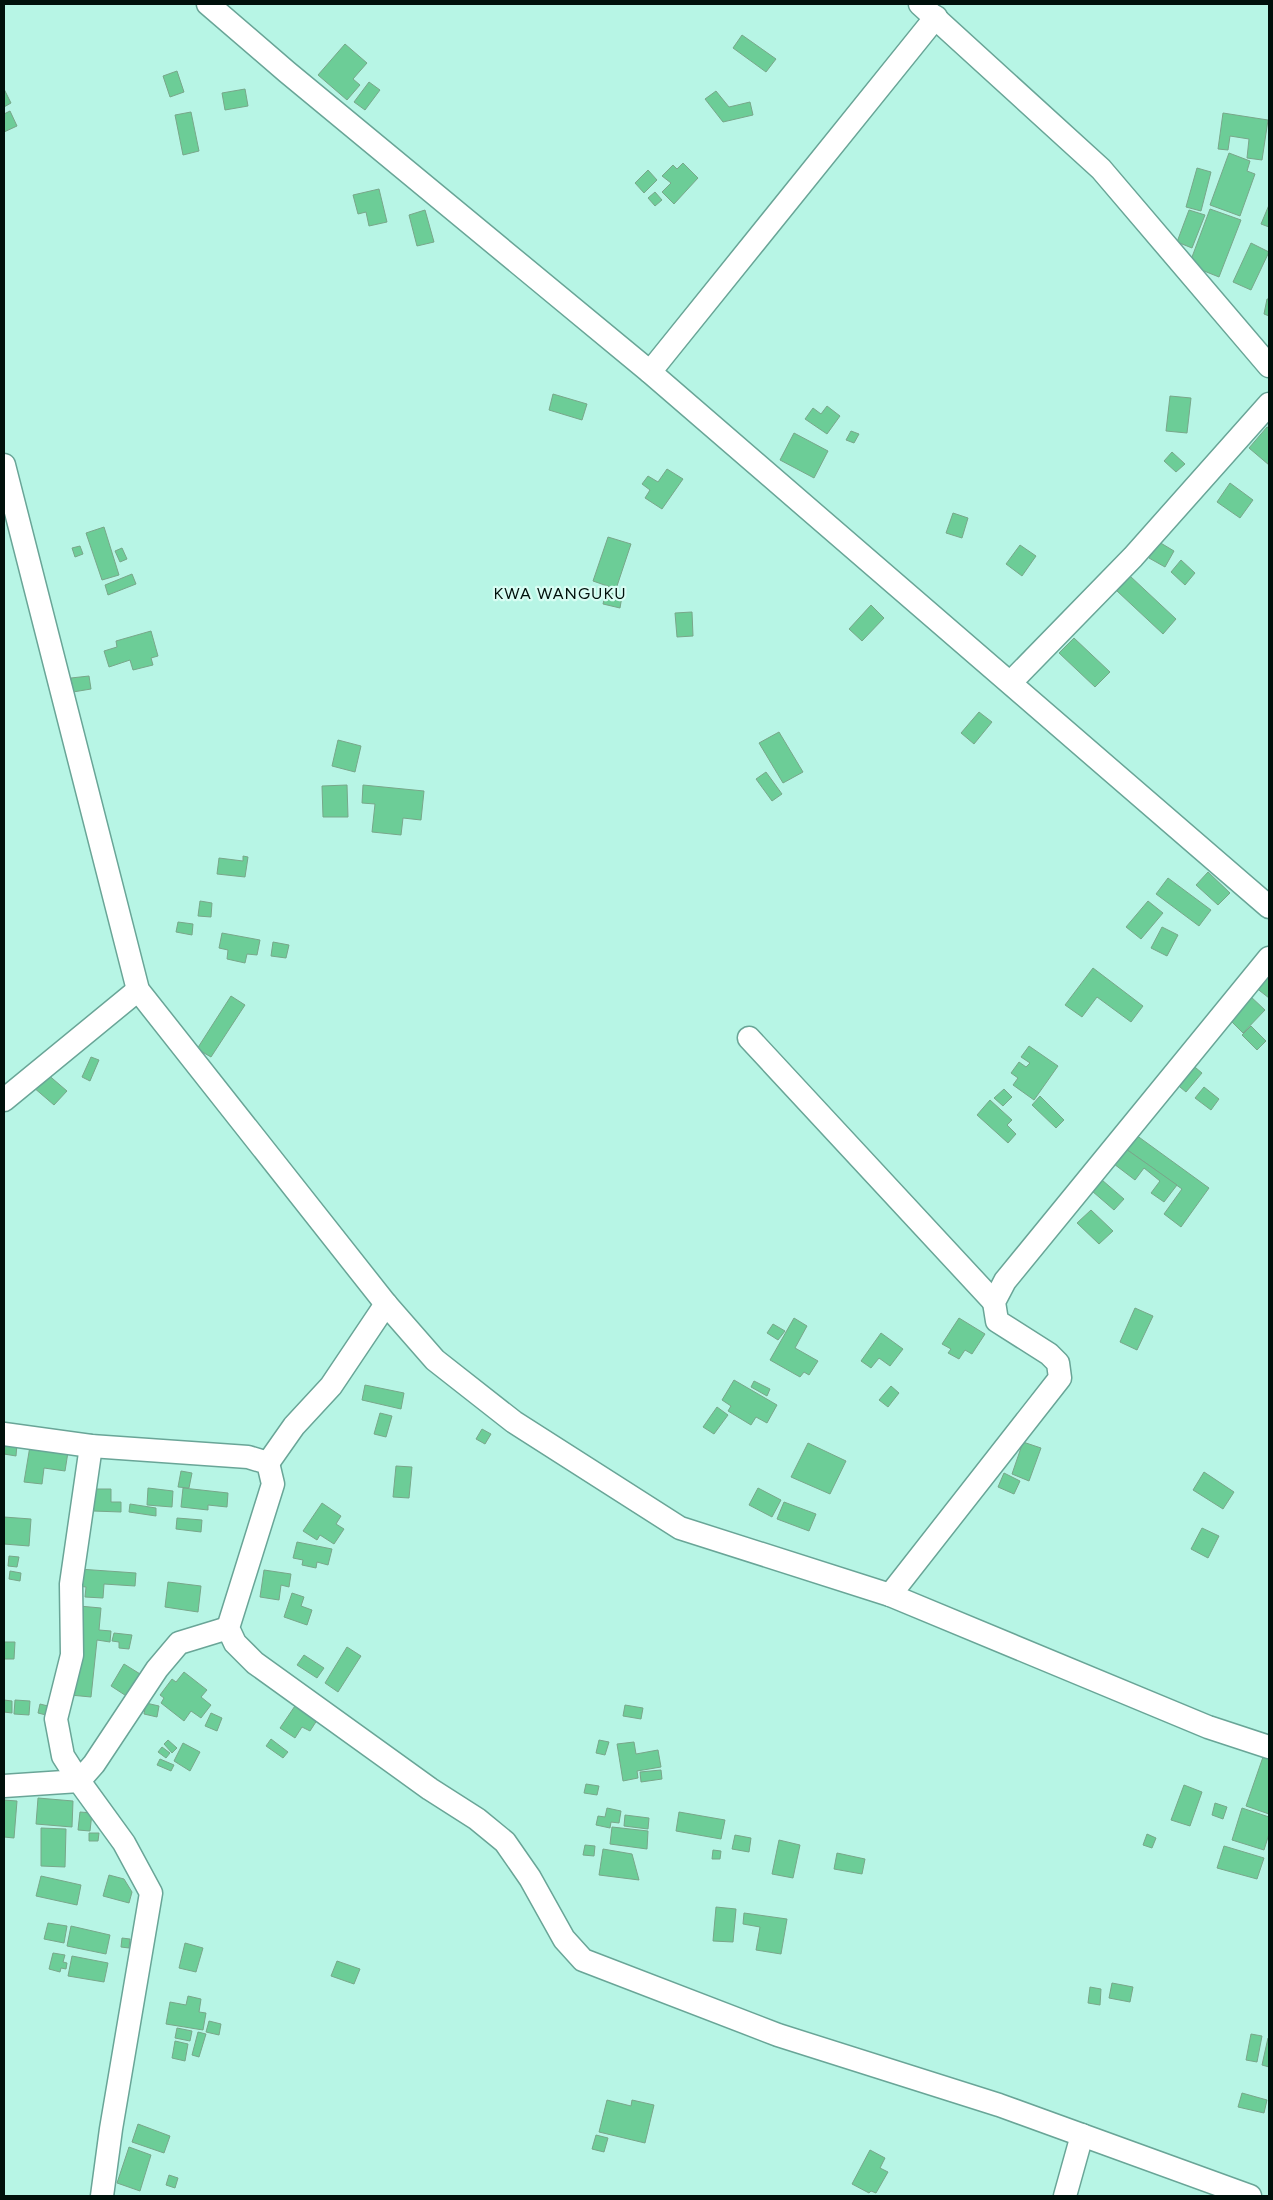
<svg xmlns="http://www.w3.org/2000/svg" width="1273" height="2200" viewBox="0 0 1273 2200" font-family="Figtree,sans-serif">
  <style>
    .building { fill: #6ccd97; stroke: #78a78a }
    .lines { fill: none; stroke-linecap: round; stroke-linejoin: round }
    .minor-casing { stroke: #69a597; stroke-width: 25 }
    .minor { stroke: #fff; stroke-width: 22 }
    .labels { text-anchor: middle; stroke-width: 4.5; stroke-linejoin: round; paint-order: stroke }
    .quarter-label { font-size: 16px; letter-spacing: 1px; fill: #00100b; stroke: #d8fdf3 }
  </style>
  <rect width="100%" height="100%" fill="#b7f5e5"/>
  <g class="building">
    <path d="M 742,35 L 776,59 L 766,72 L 733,48 Z"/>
    <path d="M 345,44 L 367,63 L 353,79 L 360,85 L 347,100 L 318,75 Z"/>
    <path d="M 177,71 L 184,92 L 170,97 L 163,76 Z"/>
    <path d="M 369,82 L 380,90 L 365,110 L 354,102 Z"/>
    <path d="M 4,89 L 11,103 L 4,107 Z"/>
    <path d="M 245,89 L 248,106 L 225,110 L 222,93 Z"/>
    <path d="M 716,91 L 729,107 L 750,102 L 753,115 L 723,122 L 705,99 Z"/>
    <path d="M 10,111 L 17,126 L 4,132 L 4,114 Z"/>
    <path d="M 191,112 L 199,151 L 183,155 L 175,115 Z"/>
    <path d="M 1223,113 L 1268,120 L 1262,160 L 1247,158 L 1249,139 L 1230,136 L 1228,150 L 1218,149 Z"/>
    <path d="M 1229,153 L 1250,161 L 1247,171 L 1255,174 L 1240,216 L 1210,205 Z"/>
    <path d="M 683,163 L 698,178 L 674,204 L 662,192 L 671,183 L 662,176 L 673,165 L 677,169 Z"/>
    <path d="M 1197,168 L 1211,172 L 1201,211 L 1186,207 Z"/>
    <path d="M 648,170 L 657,180 L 644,193 L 635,183 Z"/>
    <path d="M 379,189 L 387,222 L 369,226 L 366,212 L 358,214 L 353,195 Z"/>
    <path d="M 655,192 L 662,200 L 655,206 L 648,198 Z"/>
    <path d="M 1269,205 L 1269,227 L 1261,224 Z"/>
    <path d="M 1210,209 L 1241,220 L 1219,277 L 1189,265 Z"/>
    <path d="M 425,210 L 434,242 L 417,246 L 409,215 Z"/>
    <path d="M 1189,210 L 1205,215 L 1192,248 L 1177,242 Z"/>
    <path d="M 1251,243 L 1269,252 L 1251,290 L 1233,282 Z"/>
    <path d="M 1267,299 L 1269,299 L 1269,316 L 1264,314 Z"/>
    <path d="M 553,394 L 587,404 L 582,420 L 549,410 Z"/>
    <path d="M 1170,396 L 1191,398 L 1187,433 L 1166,431 Z"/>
    <path d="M 827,406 L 840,416 L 827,434 L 805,419 L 813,408 L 821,414 Z"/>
    <path d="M 1267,427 L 1269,428 L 1269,465 L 1249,448 Z"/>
    <path d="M 851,431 L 859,434 L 854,443 L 846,440 Z"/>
    <path d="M 794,433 L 828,451 L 814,478 L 780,460 Z"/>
    <path d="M 1172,452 L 1185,464 L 1176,472 L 1164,461 Z"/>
    <path d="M 667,469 L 683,479 L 662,509 L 645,498 L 650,490 L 642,484 L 648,476 L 658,482 Z"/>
    <path d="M 1230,483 L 1253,500 L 1240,518 L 1217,502 Z"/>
    <path d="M 953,513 L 968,518 L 962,538 L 946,533 Z"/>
    <path d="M 104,527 L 119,575 L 102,580 L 86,533 Z"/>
    <path d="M 608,537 L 631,544 L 616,589 L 593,581 Z"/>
    <path d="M 1159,542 L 1174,551 L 1165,567 L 1149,558 Z"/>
    <path d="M 1020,545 L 1036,556 L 1022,576 L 1006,564 Z"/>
    <path d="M 80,546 L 83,554 L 75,557 L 72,548 Z"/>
    <path d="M 122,548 L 127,559 L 120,562 L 115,551 Z"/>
    <path d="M 1181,560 L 1195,573 L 1185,585 L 1171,572 Z"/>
    <path d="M 132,574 L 136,584 L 108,595 L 105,585 Z"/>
    <path d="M 1130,576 L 1176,619 L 1163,634 L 1117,591 Z"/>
    <path d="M 606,592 L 622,596 L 620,608 L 603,604 Z"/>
    <path d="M 871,605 L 884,618 L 862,641 L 849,629 Z"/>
    <path d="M 692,612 L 693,636 L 677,637 L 675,613 Z"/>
    <path d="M 151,631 L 158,656 L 151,658 L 153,665 L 133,670 L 130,660 L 109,667 L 104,651 L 117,647 L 116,641 Z"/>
    <path d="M 1074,638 L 1110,672 L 1095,687 L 1059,653 Z"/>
    <path d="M 89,676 L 91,689 L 73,692 L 71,678 Z"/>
    <path d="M 979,712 L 992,722 L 974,744 L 961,733 Z"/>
    <path d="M 779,732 L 803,772 L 783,783 L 759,743 Z"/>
    <path d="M 338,740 L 361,746 L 355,772 L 332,766 Z"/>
    <path d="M 766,772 L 782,794 L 772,801 L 756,779 Z"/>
    <path d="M 347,785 L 348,817 L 323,817 L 322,786 Z"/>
    <path d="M 363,785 L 424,791 L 421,820 L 403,818 L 401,835 L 372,832 L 375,804 L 362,803 Z"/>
    <path d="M 243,856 L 248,857 L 245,877 L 217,874 L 219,858 L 243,861 Z"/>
    <path d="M 1208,872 L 1230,893 L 1218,905 L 1196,885 Z"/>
    <path d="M 1168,878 L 1211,910 L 1199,926 L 1156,894 Z"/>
    <path d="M 200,901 L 212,903 L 211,917 L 198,916 Z"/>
    <path d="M 1148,901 L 1163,913 L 1141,939 L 1126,927 Z"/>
    <path d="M 178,922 L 193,924 L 192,935 L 176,932 Z"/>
    <path d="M 1162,927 L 1178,935 L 1167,956 L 1151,948 Z"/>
    <path d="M 222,933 L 260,940 L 257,955 L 247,954 L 245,963 L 227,959 L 228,950 L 219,948 Z"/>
    <path d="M 273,942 L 289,945 L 286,958 L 271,956 Z"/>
    <path d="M 1093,968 L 1143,1006 L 1131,1022 L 1097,997 L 1082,1017 L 1065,1005 Z"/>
    <path d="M 1266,974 L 1269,976 L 1269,998 L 1255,987 Z"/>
    <path d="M 1249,995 L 1265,1010 L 1243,1033 L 1227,1017 Z"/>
    <path d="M 231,996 L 245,1005 L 211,1057 L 197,1049 Z"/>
    <path d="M 1251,1026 L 1266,1041 L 1257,1050 L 1242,1035 Z"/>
    <path d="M 1029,1046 L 1058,1066 L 1034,1100 L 1013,1085 L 1018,1078 L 1011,1073 L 1019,1062 L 1026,1067 L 1030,1063 L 1021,1057 Z"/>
    <path d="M 91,1057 L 99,1060 L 90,1081 L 82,1077 Z"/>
    <path d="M 1190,1063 L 1202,1073 L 1186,1092 L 1174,1082 Z"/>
    <path d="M 46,1073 L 67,1091 L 54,1105 L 33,1087 Z"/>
    <path d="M 1204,1087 L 1219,1099 L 1211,1110 L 1195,1098 Z"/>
    <path d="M 1004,1089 L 1012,1097 L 1003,1106 L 994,1098 Z"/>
    <path d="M 1040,1096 L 1064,1120 L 1056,1128 L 1032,1105 Z"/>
    <path d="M 990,1100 L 1012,1120 L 1007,1125 L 1016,1134 L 1008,1143 L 977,1115 Z"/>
    <path d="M 1136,1135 L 1209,1188 L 1181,1227 L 1164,1214 L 1182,1189 L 1126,1149 Z"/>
    <path d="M 1126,1149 L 1177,1185 L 1164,1202 L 1151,1193 L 1160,1181 L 1144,1168 L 1135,1180 L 1114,1164 Z"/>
    <path d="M 1102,1180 L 1124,1199 L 1114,1210 L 1092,1191 Z"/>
    <path d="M 1091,1210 L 1113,1231 L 1099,1244 L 1077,1223 Z"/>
    <path d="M 1135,1308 L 1153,1316 L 1137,1350 L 1120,1342 Z"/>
    <path d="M 794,1318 L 807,1326 L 795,1348 L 818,1361 L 809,1375 L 804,1372 L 800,1377 L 770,1360 Z"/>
    <path d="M 959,1318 L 985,1334 L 972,1354 L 965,1350 L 959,1359 L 948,1353 L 951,1349 L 942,1344 Z"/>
    <path d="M 773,1324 L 785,1331 L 778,1340 L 767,1333 Z"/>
    <path d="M 881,1333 L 903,1349 L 890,1366 L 879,1358 L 871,1368 L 861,1361 Z"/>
    <path d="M 734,1380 L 777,1405 L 767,1423 L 756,1417 L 751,1425 L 728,1411 L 731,1406 L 722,1400 Z"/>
    <path d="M 754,1381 L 770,1389 L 767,1396 L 751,1387 Z"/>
    <path d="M 365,1385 L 404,1393 L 401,1409 L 362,1400 Z"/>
    <path d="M 891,1386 L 899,1393 L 888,1407 L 879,1400 Z"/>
    <path d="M 717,1407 L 728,1415 L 714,1434 L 703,1427 Z"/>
    <path d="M 380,1413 L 392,1416 L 386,1437 L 374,1434 Z"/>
    <path d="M 482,1429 L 491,1434 L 485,1444 L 476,1439 Z"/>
    <path d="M 4,1442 L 17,1444 L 16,1456 L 4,1454 Z"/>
    <path d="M 1023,1442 L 1041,1448 L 1029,1481 L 1012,1474 Z"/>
    <path d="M 808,1443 L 846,1461 L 830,1494 L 791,1477 Z"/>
    <path d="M 30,1446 L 68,1452 L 65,1471 L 44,1468 L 42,1484 L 24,1482 Z"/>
    <path d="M 396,1466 L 412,1467 L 409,1498 L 393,1497 Z"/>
    <path d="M 181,1471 L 192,1473 L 189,1488 L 178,1487 Z"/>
    <path d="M 1204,1472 L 1234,1492 L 1223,1509 L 1193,1490 Z"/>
    <path d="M 1004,1473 L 1020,1481 L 1014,1494 L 998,1487 Z"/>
    <path d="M 148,1488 L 173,1491 L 172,1507 L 147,1505 Z"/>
    <path d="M 183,1488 L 228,1493 L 227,1507 L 208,1505 L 208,1510 L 181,1507 Z"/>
    <path d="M 758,1488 L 781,1500 L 772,1517 L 749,1505 Z"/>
    <path d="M 94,1489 L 111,1489 L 111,1502 L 121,1502 L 121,1512 L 93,1511 Z"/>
    <path d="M 784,1502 L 816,1514 L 809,1531 L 777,1519 Z"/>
    <path d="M 322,1503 L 341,1516 L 336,1524 L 344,1529 L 334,1544 L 320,1535 L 317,1540 L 303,1531 Z"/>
    <path d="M 130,1504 L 156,1508 L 156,1516 L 129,1512 Z"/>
    <path d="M 4,1517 L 31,1519 L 29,1546 L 4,1544 Z"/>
    <path d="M 177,1518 L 202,1520 L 201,1532 L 176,1529 Z"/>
    <path d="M 1202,1528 L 1219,1536 L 1208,1558 L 1191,1549 Z"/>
    <path d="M 297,1542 L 332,1549 L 328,1565 L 317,1562 L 316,1568 L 302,1565 L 303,1560 L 293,1558 Z"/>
    <path d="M 9,1556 L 19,1557 L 17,1567 L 8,1566 Z"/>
    <path d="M 79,1569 L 136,1573 L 135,1586 L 104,1584 L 103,1598 L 85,1597 L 86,1587 L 78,1586 Z"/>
    <path d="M 264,1570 L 291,1574 L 289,1587 L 281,1585 L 279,1600 L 260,1597 Z"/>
    <path d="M 10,1571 L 21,1573 L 20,1581 L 9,1579 Z"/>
    <path d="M 168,1582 L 201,1586 L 198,1612 L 165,1607 Z"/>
    <path d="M 292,1593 L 304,1597 L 301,1606 L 312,1610 L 307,1625 L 284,1617 Z"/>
    <path d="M 79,1606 L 101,1608 L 99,1630 L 111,1631 L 110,1642 L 97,1640 L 91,1697 L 70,1695 Z"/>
    <path d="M 114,1633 L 132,1635 L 129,1649 L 119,1648 L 119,1642 L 112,1641 Z"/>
    <path d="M 4,1642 L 15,1642 L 14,1659 L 4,1659 Z"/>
    <path d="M 347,1647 L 361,1656 L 338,1692 L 325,1683 Z"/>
    <path d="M 304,1655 L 324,1668 L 317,1678 L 297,1665 Z"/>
    <path d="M 124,1664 L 145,1677 L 131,1699 L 111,1686 Z"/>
    <path d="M 184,1672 L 207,1690 L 201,1697 L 211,1705 L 201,1718 L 191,1711 L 184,1721 L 161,1703 L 164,1698 L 160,1695 L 172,1679 L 176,1682 Z"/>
    <path d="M 4,1700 L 12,1701 L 12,1713 L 4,1712 Z"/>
    <path d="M 15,1700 L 30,1701 L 29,1715 L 14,1714 Z"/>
    <path d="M 299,1700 L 321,1714 L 310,1731 L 302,1727 L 295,1738 L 280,1728 Z"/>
    <path d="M 146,1703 L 159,1706 L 157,1717 L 144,1714 Z"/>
    <path d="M 40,1704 L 48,1706 L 46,1715 L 38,1713 Z"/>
    <path d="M 625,1705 L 643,1708 L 641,1719 L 623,1716 Z"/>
    <path d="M 211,1713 L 222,1718 L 217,1731 L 205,1726 Z"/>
    <path d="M 271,1739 L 288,1752 L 283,1758 L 266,1746 Z"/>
    <path d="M 168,1740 L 177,1748 L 172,1753 L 164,1744 Z"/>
    <path d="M 599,1740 L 609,1742 L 605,1755 L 596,1753 Z"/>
    <path d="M 634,1742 L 636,1754 L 658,1750 L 661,1767 L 637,1771 L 638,1778 L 623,1781 L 617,1744 Z"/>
    <path d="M 183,1743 L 200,1752 L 190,1771 L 174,1761 Z"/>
    <path d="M 162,1747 L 170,1753 L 166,1758 L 158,1752 Z"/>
    <path d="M 1263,1757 L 1269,1759 L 1269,1814 L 1246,1806 Z"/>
    <path d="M 160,1759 L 174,1765 L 171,1771 L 157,1765 Z"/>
    <path d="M 661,1770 L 662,1779 L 641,1782 L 640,1772 Z"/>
    <path d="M 586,1784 L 599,1786 L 597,1795 L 584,1793 Z"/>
    <path d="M 1184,1785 L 1202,1792 L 1190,1826 L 1171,1820 Z"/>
    <path d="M 38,1798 L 73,1801 L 72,1827 L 36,1824 Z"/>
    <path d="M 4,1800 L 17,1801 L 14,1838 L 4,1837 Z"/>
    <path d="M 1215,1803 L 1227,1807 L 1223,1819 L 1212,1815 Z"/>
    <path d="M 607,1808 L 621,1811 L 619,1823 L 611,1822 L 610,1828 L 596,1825 L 598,1816 L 605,1817 Z"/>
    <path d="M 1242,1808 L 1269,1817 L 1269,1834 L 1264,1850 L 1232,1840 Z"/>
    <path d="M 80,1812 L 92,1813 L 90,1831 L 78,1830 Z"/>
    <path d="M 679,1812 L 725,1820 L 721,1839 L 676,1831 Z"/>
    <path d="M 625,1815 L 649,1818 L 648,1829 L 624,1826 Z"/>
    <path d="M 612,1827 L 648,1831 L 647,1849 L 610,1844 Z"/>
    <path d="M 41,1828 L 66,1829 L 65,1867 L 41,1866 Z"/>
    <path d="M 89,1833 L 99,1833 L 98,1841 L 89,1841 Z"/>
    <path d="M 1147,1834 L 1156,1838 L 1152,1848 L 1143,1845 Z"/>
    <path d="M 735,1835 L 751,1838 L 749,1852 L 732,1849 Z"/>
    <path d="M 779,1840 L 800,1845 L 793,1878 L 772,1874 Z"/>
    <path d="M 585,1845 L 595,1846 L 594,1856 L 583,1855 Z"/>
    <path d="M 1224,1846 L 1264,1858 L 1257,1879 L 1217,1868 Z"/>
    <path d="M 603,1849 L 632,1854 L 639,1880 L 599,1875 Z"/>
    <path d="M 713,1850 L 721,1851 L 720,1859 L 712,1859 Z"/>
    <path d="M 837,1853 L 865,1859 L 862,1874 L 834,1869 Z"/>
    <path d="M 109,1875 L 124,1879 L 132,1892 L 129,1903 L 103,1896 Z"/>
    <path d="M 41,1876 L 81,1885 L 77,1905 L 36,1896 Z"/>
    <path d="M 716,1907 L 736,1909 L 733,1942 L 713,1941 Z"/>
    <path d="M 744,1913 L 787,1919 L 781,1954 L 756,1950 L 760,1927 L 743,1924 Z"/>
    <path d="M 48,1923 L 67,1926 L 64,1943 L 44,1939 Z"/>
    <path d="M 71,1926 L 110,1935 L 106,1954 L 67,1946 Z"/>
    <path d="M 122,1938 L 130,1939 L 129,1948 L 121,1947 Z"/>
    <path d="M 185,1943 L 203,1948 L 196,1972 L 179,1968 Z"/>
    <path d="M 53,1953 L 65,1955 L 63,1962 L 67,1963 L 66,1969 L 61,1968 L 60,1972 L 49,1969 Z"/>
    <path d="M 72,1956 L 108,1963 L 104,1982 L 68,1976 Z"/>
    <path d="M 337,1961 L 360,1969 L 354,1984 L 331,1976 Z"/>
    <path d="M 1112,1983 L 1133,1987 L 1130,2002 L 1109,1998 Z"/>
    <path d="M 1090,1987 L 1101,1989 L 1100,2005 L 1088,2003 Z"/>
    <path d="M 188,1996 L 201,1999 L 199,2012 L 206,2013 L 203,2030 L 166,2024 L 170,2002 L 186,2005 Z"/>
    <path d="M 209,2021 L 221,2024 L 219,2035 L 206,2032 Z"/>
    <path d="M 177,2028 L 192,2031 L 190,2041 L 175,2038 Z"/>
    <path d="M 198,2032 L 206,2034 L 199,2057 L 192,2055 Z"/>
    <path d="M 1251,2034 L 1262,2036 L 1257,2062 L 1246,2060 Z"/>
    <path d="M 1268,2038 L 1269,2039 L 1269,2067 L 1262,2065 Z"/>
    <path d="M 175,2041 L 188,2044 L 185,2061 L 172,2058 Z"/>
    <path d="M 1242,2093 L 1267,2100 L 1264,2113 L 1238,2107 Z"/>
    <path d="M 607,2100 L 631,2106 L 632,2100 L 654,2105 L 645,2143 L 599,2132 Z"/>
    <path d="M 138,2124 L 170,2136 L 164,2153 L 132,2142 Z"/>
    <path d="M 596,2135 L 608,2138 L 604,2152 L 592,2149 Z"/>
    <path d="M 129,2147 L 151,2155 L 140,2191 L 117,2183 Z"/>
    <path d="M 870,2150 L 885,2158 L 880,2168 L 888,2172 L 876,2193 L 871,2191 L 869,2193 L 852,2184 Z"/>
    <path d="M 169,2175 L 178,2178 L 175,2188 L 166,2185 Z"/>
  </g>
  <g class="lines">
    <defs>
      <g id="minor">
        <path d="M 208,4 L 287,72 L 650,372 L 1269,907"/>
        <path d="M 920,4 L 1101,169 L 1269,366"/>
        <path d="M 650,372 L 936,17"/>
        <path d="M 4,465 L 138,990 L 386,1304 L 435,1360 L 514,1422 L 680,1528 L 890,1595 L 1208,1727 L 1269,1747"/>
        <path d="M 1011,682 L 1133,557 L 1269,404"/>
        <path d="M 749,1038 L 994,1302"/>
        <path d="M 4,1100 L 138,990"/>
        <path d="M 4,1434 L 91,1446 L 248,1457 L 268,1463 L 273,1484 L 228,1628 L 235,1643 L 255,1663 L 430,1789 L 477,1819 L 505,1842 L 530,1878 L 564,1939 L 583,1960 L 778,2035 L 999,2105 L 1250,2196"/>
        <path d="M 91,1446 L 71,1584 L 72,1655 L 56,1719 L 63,1756 L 79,1781 L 94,1764 L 157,1669 L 179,1643 L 228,1628"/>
        <path d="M 268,1463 L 294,1426 L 331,1386 L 386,1304"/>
        <path d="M 890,1595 L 1060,1378 L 1058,1363 L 1049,1354 L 997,1321 L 994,1302 L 1005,1281 L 1269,958"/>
        <path d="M 4,1786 L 79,1781 L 124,1843 L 151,1893 L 111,2129 L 102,2196"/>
        <path d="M 1065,2196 L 1082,2135"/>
      </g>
    </defs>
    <use href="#minor" class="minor-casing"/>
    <use href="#minor" class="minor"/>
  </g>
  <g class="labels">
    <g class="quarter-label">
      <text x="560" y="599">KWA WANGUKU</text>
    </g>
  </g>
  <rect width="1273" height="2200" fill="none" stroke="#00100b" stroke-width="10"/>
</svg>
